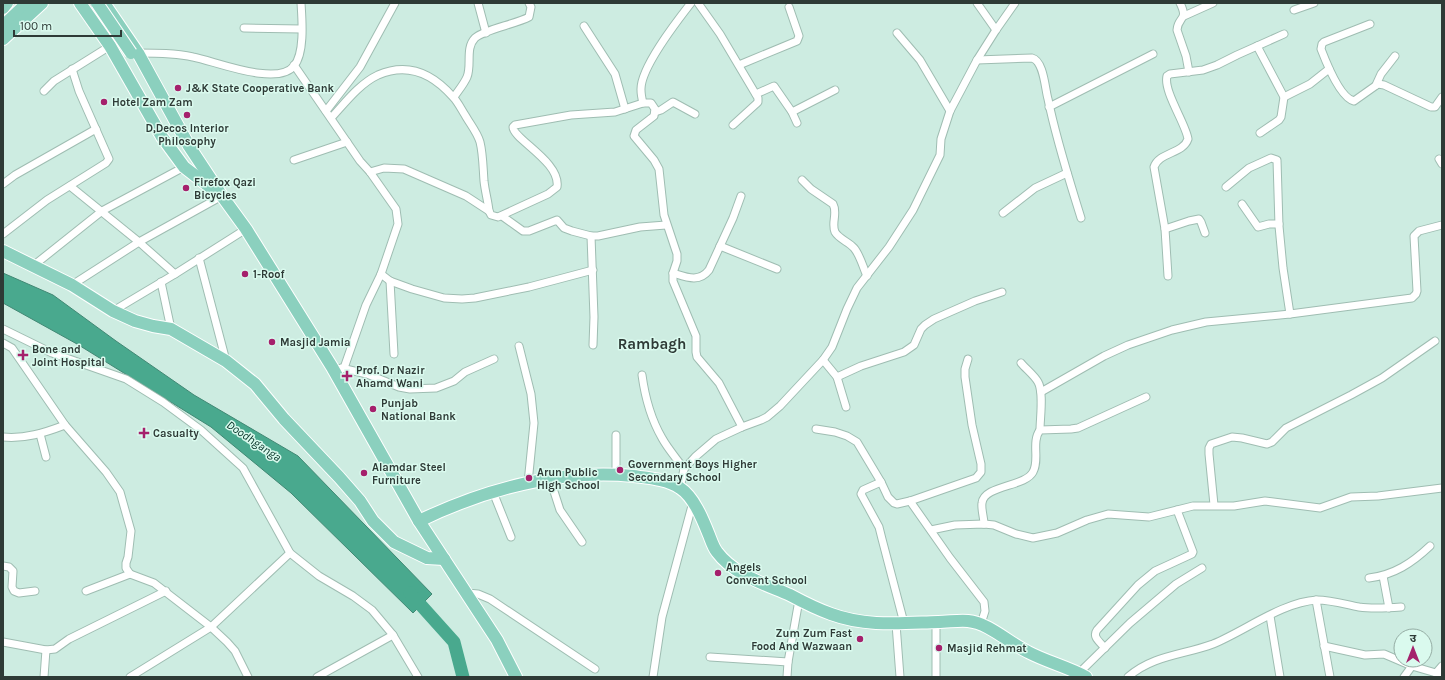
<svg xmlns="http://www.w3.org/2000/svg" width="1445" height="680" viewBox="0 0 1445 680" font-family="Karla,'Noto Sans Devanagari',sans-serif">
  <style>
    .water { fill: #49a98e; stroke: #418874 }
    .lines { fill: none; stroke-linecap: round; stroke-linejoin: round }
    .river { stroke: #49a98e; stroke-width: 13 }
    .minor-casing { stroke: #9fbdb2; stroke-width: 9 }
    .primary-casing { stroke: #fff; stroke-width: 14 }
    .minor { stroke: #fff; stroke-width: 7 }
    .primary { stroke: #8bd0be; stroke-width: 12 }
    .primary-bridge-casing { stroke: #fff; stroke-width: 14; stroke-linecap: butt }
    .primary-bridge { stroke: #8bd0be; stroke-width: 12 }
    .poi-dot { fill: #a5206c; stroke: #dafaee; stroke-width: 1.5 }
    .labels { text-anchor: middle; stroke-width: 3; stroke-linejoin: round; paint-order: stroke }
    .poi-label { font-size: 11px; font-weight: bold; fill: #2e3a36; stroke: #dafaee; text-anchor: start }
    .water-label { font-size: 12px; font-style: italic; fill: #053327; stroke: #dafaee }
    .district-label { font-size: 15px; font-weight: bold; fill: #2e3a36; stroke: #dafaee }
  </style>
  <rect width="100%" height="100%" fill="#cdece1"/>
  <path class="water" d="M 3,273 L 53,295 L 116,341 L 194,395 L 298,456 L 432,594 L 413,613 L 291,493 L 211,427 L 77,344 L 3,303 Z"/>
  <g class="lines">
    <path class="river" d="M 410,593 L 454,642 L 463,677"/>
    <defs>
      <g id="minor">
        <path d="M 478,3 L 486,33"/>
        <path d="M 698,3 L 720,34 L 758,98 L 758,102 L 756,104 L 733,125"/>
        <path d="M 977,3 L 996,30"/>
        <path d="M 1180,3 C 1189,21 1178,16 1177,30 L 1186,56 L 1189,72"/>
        <path d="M 1294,10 L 1314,3"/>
        <path d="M 1184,16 L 1213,3"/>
        <path d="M 1370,24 L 1324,42 L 1322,44 L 1321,49 C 1326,62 1340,98 1354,101 L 1378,84 L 1384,85 L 1431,107 L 1435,107 L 1442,97"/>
        <path d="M 584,26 L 615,74 L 625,109"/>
        <path d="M 244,28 L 301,29"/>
        <path d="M 897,33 L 920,60 L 950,111"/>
        <path d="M 1257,46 L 1284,97 L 1281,117 L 1279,120 L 1260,133"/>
        <path d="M 138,53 C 157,53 175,53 193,57 C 215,61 277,87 294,66 C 305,53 302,19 301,3"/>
        <path d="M 977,60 L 1032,58 C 1044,61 1045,89 1048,99 C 1056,139 1069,179 1081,218"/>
        <path d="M 294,65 L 360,161 L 370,172 L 396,209 L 398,224 L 381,274 L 366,305 L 344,368"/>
        <path d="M 739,65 L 797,41 L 799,36 L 789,7"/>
        <path d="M 1376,85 L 1381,74 L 1395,56"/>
        <path d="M 44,91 L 54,81 L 110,46"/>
        <path d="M 756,94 L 774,86 L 792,112 L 797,123"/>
        <path d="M 454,97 C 458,91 464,84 467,77 C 472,65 465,48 475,38 C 483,30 516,24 529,17 L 531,7 L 529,3"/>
        <path d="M 1284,97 L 1310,84 L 1329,69"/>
        <path d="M 643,103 C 642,99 641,94 641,90 C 640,68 677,21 691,3"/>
        <path d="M 1049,107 L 1153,54"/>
        <path d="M 326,111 L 360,67 L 395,3"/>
        <path d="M 655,112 L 661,110 L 673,102 L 695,114"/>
        <path d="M 792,112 L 835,90"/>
        <path d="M 331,118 C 345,103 359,84 378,75 C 408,62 433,74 453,97 C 458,102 461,109 465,115 C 470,124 477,132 480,142 C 483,154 483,168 484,181 C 485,191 488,201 489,211 L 491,215 L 498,217 L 548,194 L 557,187 C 561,162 513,139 513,127 L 515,125 L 571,115 L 615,112 L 643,103 L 651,103 L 655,109 L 654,116 L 636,130 L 634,136 L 654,160 L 659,169 L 664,215 L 677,254 L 677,261 L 673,273 L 673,281 L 696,336 L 696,352 L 697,357 L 719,383 L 742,427"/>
        <path d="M 1439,159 L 1442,164"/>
        <path d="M 294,160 L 347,142"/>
        <path d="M 370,172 L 384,168 L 404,169 L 466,196 L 489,211"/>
        <path d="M 802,180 L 811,189 L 833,204 C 838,213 831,223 835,232 C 839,239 849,242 854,248 C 860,255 863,267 867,276"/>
        <path d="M 3,184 L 15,175 L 96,129"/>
        <path d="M 70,186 L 139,242 L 175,274"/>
        <path d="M 1226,187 L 1249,168 L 1271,158 L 1277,160 L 1279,226 L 1283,268 L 1290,314"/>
        <path d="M 1242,204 L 1258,227 L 1269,224 L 1279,224"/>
        <path d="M 1003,213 L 1035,188 L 1067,173"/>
        <path d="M 502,216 L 523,231 L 529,231 L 557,220 L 564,228 L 572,231 L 591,236 L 598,236 L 640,227 L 666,225"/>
        <path d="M 1165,229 L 1189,221 L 1199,219 L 1201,222 L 1205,233"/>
        <path d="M 3,234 L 47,200 L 106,163 L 109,159 L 79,91 L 72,69"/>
        <path d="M 591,236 L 594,317 L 593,345"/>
        <path d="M 720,246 L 777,269"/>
        <path d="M 199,258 L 226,361"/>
        <path d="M 33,266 L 102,211 L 184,167"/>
        <path d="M 673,273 C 686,277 699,283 709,270 L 733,218 L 741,196"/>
        <path d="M 381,274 L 390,281 L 412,289 L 444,298 L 462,299 L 475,298 L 529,287 L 593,270"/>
        <path d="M 1168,276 L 1165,229 L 1154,167 C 1159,152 1183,154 1188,139 C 1186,124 1163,91 1167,76 L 1170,74 L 1203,70 L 1217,65 L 1237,55 L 1284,34"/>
        <path d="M 390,281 L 394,354"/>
        <path d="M 161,282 L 171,329"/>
        <path d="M 72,285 L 139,242 L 222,196"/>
        <path d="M 113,311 L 175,274 L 246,229"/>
        <path d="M 3,329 L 52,353 L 126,379 L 163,402 L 201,430 L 243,468 L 290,553 L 319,576 L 353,596 L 372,610 L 393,635 L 418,677"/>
        <path d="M 3,343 L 12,348 L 65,425 L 106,472 L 120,492 L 131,531 L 128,557 L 126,563 L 126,568 L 130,574"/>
        <path d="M 519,346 L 531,394 L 534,423 L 528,483"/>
        <path d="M 823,360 L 837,377 L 846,407"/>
        <path d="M 1021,363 C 1026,369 1034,375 1038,382 C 1044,392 1040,418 1040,430"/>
        <path d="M 341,368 L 367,374 L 399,387 L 410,389 L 436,388 L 454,381 L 465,372 L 494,359"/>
        <path d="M 642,375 C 645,397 651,419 662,438 C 668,449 677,459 684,469"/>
        <path d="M 837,377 L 861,366 L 904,352 L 914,345 L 921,329 L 925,325 L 934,319 L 975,301 L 1002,292"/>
        <path d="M 1041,392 L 1104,356 L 1128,345 L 1172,330 L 1206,322 L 1290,314 L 1412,298 L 1416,294 L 1417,291 L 1414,236 L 1419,231 L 1442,225"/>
        <path d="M 816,429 L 835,432 L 847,436 L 857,442 L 881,482 L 888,497 L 894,503 L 897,504 L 910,501 L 976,478 L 981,472 L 981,464 L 972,425 L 965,377 L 965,369 L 968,359"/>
        <path d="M 40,434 L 46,457"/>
        <path d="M 3,437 C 25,439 44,433 65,425"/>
        <path d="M 616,475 L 616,435"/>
        <path d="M 550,479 L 560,510 L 582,542"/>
        <path d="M 881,482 L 863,490 L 861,494 L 879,527 L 882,539 L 904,623"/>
        <path d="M 680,488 L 684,469 L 695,457 L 716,439 L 742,427 L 761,420 L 767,417 L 780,406 L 823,360 L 832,347 L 847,309 L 857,288 L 889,247 L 913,210 L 940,155 L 941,139 L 950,111 L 977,60 L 996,30 L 1015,3"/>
        <path d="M 493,492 L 511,537"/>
        <path d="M 910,501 L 950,558 L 984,602 L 985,611 L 981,624"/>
        <path d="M 1214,505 L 1209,454 L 1209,448 L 1211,444 L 1232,437 L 1242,438 L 1267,444 L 1272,442 L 1286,428 L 1351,395 L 1382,378 L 1435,341"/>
        <path d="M 984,524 C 984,518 981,509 982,503 C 984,485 1025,487 1033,472 C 1040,460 1031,442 1040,430 L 1071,429 L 1078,428 L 1146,397"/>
        <path d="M 931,530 L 955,525 L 984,524 L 994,525 L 1016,534 L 1033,538 L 1057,533 L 1087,520 L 1108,514 L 1149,517 L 1193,506 L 1234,506 L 1265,501 L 1320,508 L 1351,497 L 1378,496 L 1442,488"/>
        <path d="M 3,566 L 9,567 L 13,571 L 12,587 L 14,591 L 19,593 L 35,591"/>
        <path d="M 1383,576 L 1389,608"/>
        <path d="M 1369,578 C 1394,575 1412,563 1430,546"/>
        <path d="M 86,591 L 130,574 L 154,583 L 211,627 L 227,642 L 235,651 L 248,677"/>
        <path d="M 467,593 L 478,594 L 490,599 L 595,669"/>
        <path d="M 1316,600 L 1330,677"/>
        <path d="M 1270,616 L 1280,677"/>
        <path d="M 936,622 L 936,677"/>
        <path d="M 896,624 L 900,677"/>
        <path d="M 3,642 L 46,650 L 55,649 L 69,639 L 166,591"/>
        <path d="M 1324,646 L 1365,655 L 1384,654 L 1412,666 L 1436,673 L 1442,676"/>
        <path d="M 1105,648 C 1100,642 1092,637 1097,630 L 1138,585 L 1155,571 L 1192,554 L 1193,552 L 1177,510"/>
        <path d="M 710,657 L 788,662"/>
        <path d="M 1079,673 L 1130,623 L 1176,584 L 1202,568"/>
        <path d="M 1436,673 L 1442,666"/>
        <path d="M 44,677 L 46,650"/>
        <path d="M 130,677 L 211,627 L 290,553"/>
        <path d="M 317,677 L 393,635"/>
        <path d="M 653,677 L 662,617 L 693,502"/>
        <path d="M 787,677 L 788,662 L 799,600"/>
        <path d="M 1128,677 C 1153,655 1184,655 1213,644 C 1245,631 1282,602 1317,600 C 1331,600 1344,604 1359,607 C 1373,609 1387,608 1401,607"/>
        <path d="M 1404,677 L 1412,666"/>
      </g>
      <g id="primary">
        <path d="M 80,3 L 110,46 L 162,137 L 184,167 L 215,191"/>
        <path d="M 104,3 L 138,53 L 189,146 L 222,196 L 246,229 L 332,367 L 419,521 L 497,640 L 516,677"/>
        <path d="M 3,8 L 7,3"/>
        <path d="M 3,26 L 27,3"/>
        <path d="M 3,39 L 42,3"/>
        <path d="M 3,251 L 72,285 L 113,311 L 135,321 L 153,326 L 171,329 L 226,361 L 255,384 L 284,419 L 339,477 L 360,501 L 373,521 L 394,542 L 427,558 L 444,559"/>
        <path d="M 419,521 C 485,489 560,469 633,476 C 648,478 667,479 680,488 C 694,497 703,520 709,535 C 711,540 713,547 717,552 C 734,575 765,584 790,595 C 803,602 817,609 831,614 C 866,627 902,623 938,622 C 948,622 959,620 968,621 C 989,623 1009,643 1028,652 C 1047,662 1068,667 1086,677"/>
      </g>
    </defs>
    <use href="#minor" class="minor-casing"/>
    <use href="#primary" class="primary-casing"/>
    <use href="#minor" class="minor"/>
    <use href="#primary" class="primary"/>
    <defs>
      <path id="primary-bridge" d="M 97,3 L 131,53"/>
    </defs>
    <use href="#primary-bridge" class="primary-bridge-casing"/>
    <use href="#primary-bridge" class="primary-bridge"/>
  </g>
  <g class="poi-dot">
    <circle cx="178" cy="88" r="4"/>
    <circle cx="104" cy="102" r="4"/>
    <circle cx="187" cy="115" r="4"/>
    <circle cx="186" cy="188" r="4"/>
    <circle cx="245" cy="274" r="4"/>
    <circle cx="272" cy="342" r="4"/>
    <path d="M21 349h4v4h4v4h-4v4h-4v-4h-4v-4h4z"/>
    <path d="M345 370h4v4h4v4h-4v4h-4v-4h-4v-4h4z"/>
    <circle cx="373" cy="409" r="4"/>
    <path d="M142 427h4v4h4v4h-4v4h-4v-4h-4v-4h4z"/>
    <circle cx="620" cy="470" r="4"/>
    <circle cx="364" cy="473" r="4"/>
    <circle cx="529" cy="478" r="4"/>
    <circle cx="718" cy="573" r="4"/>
    <circle cx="860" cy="639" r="4"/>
    <circle cx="939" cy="648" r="4"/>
  </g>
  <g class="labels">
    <g class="poi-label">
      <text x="186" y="92">J&amp;K State Cooperative Bank</text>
      <text x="112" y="106">Hotel Zam Zam</text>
      <text x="187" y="132" text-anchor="middle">D,Decos Interior<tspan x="187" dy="13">Philosophy</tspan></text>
      <text x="194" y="186">Firefox Qazi<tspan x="194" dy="13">Bicycles</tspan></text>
      <text x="253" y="278">1-Roof</text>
      <text x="280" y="346">Masjid Jamia</text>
      <text x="32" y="353">Bone and<tspan x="32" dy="13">Joint Hospital</tspan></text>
      <text x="356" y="374">Prof. Dr Nazir<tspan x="356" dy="13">Ahamd Wani</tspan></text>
      <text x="381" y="407">Punjab<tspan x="381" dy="13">National Bank</tspan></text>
      <text x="153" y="437">Casualty</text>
      <text x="628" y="468">Government Boys Higher<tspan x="628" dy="13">Secondary School</tspan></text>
      <text x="372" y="471">Alamdar Steel<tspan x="372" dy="13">Furniture</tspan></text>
      <text x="537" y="476">Arun Public<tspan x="537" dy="13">High School</tspan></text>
      <text x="726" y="571">Angels<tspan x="726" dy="13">Convent School</tspan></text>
      <text x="852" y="637" text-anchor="end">Zum Zum Fast<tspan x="852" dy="13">Food And Wazwaan</tspan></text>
      <text x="947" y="652">Masjid Rehmat</text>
    </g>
    <g class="water-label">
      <text transform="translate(254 441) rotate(34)" y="4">Doodhganga</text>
    </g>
    <g class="district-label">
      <text x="652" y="349">Rambagh</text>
    </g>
  </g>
  <rect width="1445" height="680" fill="none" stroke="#2e3a36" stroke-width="8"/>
  <g transform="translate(1413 648)"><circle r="19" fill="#dafaee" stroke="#95ada4"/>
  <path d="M0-3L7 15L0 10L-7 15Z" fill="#a5206c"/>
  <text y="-6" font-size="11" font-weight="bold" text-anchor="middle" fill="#2e3a36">उ</text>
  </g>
  <path d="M14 30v6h107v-6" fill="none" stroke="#2e3a36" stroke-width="2"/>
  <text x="20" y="30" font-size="12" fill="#2e3a36" stroke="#dafaee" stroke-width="3" paint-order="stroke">100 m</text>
</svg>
